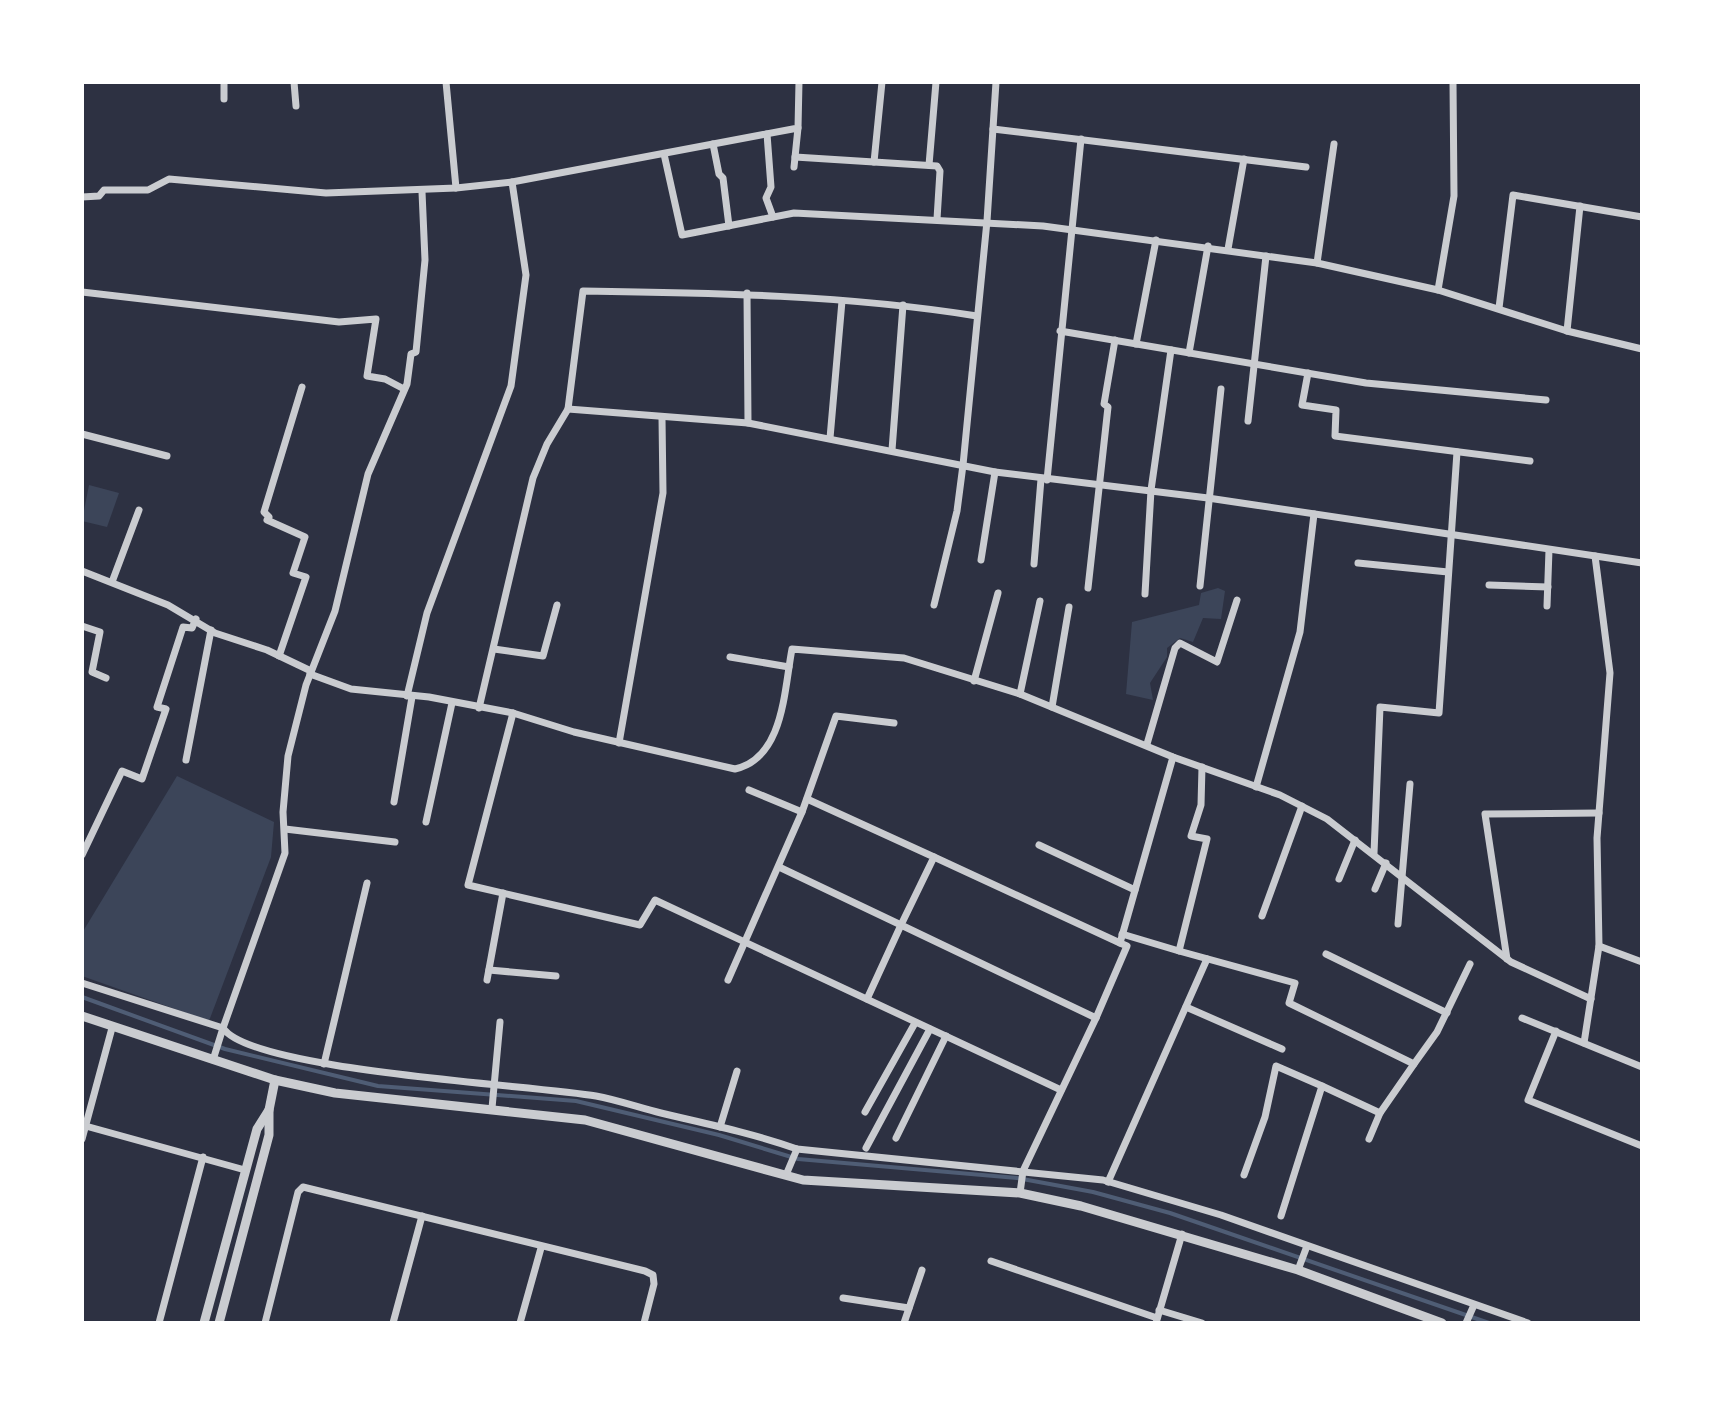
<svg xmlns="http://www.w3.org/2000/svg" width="1724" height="1405" viewBox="0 0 1724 1405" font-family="Lato,sans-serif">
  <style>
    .green { fill: #3c4559 }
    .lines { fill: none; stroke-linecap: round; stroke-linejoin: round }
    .stream { stroke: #4f5d75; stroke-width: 4 }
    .minor { stroke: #caccd0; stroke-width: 7 }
    .tertiary { stroke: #caccd0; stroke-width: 9 }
  </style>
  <rect width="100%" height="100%" fill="#2d3142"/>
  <g class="green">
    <path d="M 89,485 L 119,493 L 107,527 L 82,521 Z"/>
    <path d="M 1218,588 L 1225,591 L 1221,619 L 1203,618 L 1193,642 L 1180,638 L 1167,648 L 1167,657 L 1150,683 L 1153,700 L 1126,694 L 1132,622 L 1199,605 L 1201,593 Z"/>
    <path d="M 177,776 L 274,822 L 271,857 L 209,1021 L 82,976 L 82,933 Z"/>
  </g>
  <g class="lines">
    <path class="stream" d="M 82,997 L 225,1049 L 378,1086 L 576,1101 L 719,1135 L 798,1159 L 1017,1178 L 1093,1192 L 1170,1213 L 1489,1323"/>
    <g class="minor">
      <path d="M 224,82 L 224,99"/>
      <path d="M 294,82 L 296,106"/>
      <path d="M 993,129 L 1306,167"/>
      <path d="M 767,134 L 771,187 L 766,198 L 773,217"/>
      <path d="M 713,144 L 719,174 L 723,178 L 729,226"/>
      <path d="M 664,154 L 682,235 L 794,213 L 1043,226 L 1317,263 L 1438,290 L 1567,331 L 1642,349"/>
      <path d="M 795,157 L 937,166 L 940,171 L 937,219"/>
      <path d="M 874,162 L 882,82"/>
      <path d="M 929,165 L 936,82"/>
      <path d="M 794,167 L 798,128"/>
      <path d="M 512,182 L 798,128 L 799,82"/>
      <path d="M 422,192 L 425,260 L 416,352 L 411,354 L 407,384 L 368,474 L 335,611 L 306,685 L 288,756 L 283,812 L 285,853 L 223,1028 C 251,1071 534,1085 596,1096 C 618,1100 640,1108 661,1113 C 707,1124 752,1133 797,1149 L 1103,1180 L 1221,1215 L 1528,1323"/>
      <path d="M 82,197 L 99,196 L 104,190 L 148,190 L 169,179 L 326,193 L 456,188 L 446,82"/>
      <path d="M 1228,249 L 1244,159"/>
      <path d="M 1317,263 L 1334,144"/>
      <path d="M 1438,290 L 1454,196 L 1453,82"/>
      <path d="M 82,292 L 339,322 L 376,319 L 367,376 L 385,379 L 404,389"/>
      <path d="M 747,293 L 748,423"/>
      <path d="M 1499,308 L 1513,195 L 1642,217"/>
      <path d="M 1060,331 L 1366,383 L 1546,400"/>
      <path d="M 1567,331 L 1580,206"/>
      <path d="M 1136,344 L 1156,240"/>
      <path d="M 1189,353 L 1208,246"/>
      <path d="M 1308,373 L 1302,405 L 1336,410 L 1335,436 L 1530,461"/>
      <path d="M 568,409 L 748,423 L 995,472 L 1208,498 L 1642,563"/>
      <path d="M 1248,421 L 1266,256"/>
      <path d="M 82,434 L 167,456"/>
      <path d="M 830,438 L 842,301"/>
      <path d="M 892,450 L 903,305"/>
      <path d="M 1047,480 L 1081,139"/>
      <path d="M 981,560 L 995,472"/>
      <path d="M 1358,563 L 1448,572"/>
      <path d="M 1034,564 L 1041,479"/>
      <path d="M 82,571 L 168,605 L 215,633 L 267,650 L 311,671"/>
      <path d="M 112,582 L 139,510"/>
      <path d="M 1489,585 L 1548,587"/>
      <path d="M 1200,586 L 1221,389"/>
      <path d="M 1088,588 L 1108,407 L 1104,404 L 1115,340"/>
      <path d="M 1145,594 L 1151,490 L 1171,350"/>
      <path d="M 934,605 L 957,511 L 963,465 L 987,221 L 996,82"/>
      <path d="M 1547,606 L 1549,550"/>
      <path d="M 82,626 L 100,632 L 92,672 L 106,678"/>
      <path d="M 494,649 L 543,656 L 557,605"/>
      <path d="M 279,656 L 306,577 L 293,573 L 305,537 L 267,520 L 269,517 L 264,512 L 302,387"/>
      <path d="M 730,657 L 789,667"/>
      <path d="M 310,674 L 351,689 L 429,697 L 513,713 L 574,732 L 735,769 C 784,758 784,690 792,649 L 904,658 L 1020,694 L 1173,757 L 1280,795 L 1327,819 L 1511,962 L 1591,999"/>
      <path d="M 974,681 L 998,593"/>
      <path d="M 1020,694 L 1040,601"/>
      <path d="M 407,696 L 427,613 L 511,386 L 526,275 L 512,182 L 456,188"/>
      <path d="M 1052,707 L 1069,607"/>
      <path d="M 479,708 L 533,478 L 547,444 L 568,409 L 583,291 C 715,293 846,295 977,316"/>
      <path d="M 513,713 L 468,885 L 640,925 L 655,900 L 1061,1090"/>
      <path d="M 619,743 L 663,493 L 662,418"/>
      <path d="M 1147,744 L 1175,648 L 1180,643 L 1217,662 L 1237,600"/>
      <path d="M 186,760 L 211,630"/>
      <path d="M 1256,787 L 1300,632 L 1314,514"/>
      <path d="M 749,790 L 802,812"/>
      <path d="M 807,799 L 934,857 L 901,925 L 1096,1018 L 1127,946 L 1120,943 L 1173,757"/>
      <path d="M 394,802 L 412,697"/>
      <path d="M 426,822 L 452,703"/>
      <path d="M 285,829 L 395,842"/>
      <path d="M 1039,845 L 1135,890"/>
      <path d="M 1374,853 L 1380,707 L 1439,713 L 1457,452"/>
      <path d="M 82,855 L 122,771 L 142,779 L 166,709 L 157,707 L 183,627 L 192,628 L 196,619"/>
      <path d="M 934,857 L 1120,943"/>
      <path d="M 779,867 L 901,925 L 867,999"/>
      <path d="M 1339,879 L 1355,840"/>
      <path d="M 1375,889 L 1386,863"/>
      <path d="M 1262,916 L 1302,806"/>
      <path d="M 1398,924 L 1410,784"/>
      <path d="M 1122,934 L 1179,951 L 1207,839 L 1191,836 L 1201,805 L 1202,767"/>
      <path d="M 1599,946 L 1642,962"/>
      <path d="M 1179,951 L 1295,983 L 1289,1003 L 1414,1064 L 1437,1032 L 1470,964"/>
      <path d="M 1326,954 L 1447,1013"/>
      <path d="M 1507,959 L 1485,814 L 1599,813"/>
      <path d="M 489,970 L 556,976"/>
      <path d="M 487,980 L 503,893"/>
      <path d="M 728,980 L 802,812 L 836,716 L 894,723"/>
      <path d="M 82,983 L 223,1028 L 213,1060"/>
      <path d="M 1186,1007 L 1282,1049"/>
      <path d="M 1522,1018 L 1642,1067"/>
      <path d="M 1556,1031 L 1528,1100 L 1642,1146"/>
      <path d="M 1584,1043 L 1599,946 L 1597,838 L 1610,673 L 1595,556"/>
      <path d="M 324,1064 L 367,883"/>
      <path d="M 492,1108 L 500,1022"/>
      <path d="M 865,1112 L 915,1023"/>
      <path d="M 82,1125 L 245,1170"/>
      <path d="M 720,1127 L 737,1071"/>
      <path d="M 896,1138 L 946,1036"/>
      <path d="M 82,1139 L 112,1028"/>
      <path d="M 1369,1139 L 1380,1113 L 1414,1064"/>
      <path d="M 866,1148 L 930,1029"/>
      <path d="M 786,1175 L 797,1149"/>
      <path d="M 1244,1175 L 1265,1117 L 1276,1066 L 1322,1086"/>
      <path d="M 1108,1182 L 1207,959"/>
      <path d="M 1020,1193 L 1023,1171 L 1096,1018"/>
      <path d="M 1281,1216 L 1322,1086 L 1380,1113"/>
      <path d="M 991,1261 L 1157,1318"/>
      <path d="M 1298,1270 L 1307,1246"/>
      <path d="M 843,1298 L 909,1308"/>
      <path d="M 1159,1310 L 1202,1323"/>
      <path d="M 159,1323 L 203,1157"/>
      <path d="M 265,1323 L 298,1192 L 303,1187 L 645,1271 L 653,1275 L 654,1284 L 644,1323"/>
      <path d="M 393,1323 L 422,1216"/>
      <path d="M 520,1323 L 541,1248"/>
      <path d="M 904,1323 L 922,1270"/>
      <path d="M 1156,1323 L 1182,1234"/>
      <path d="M 1466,1323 L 1474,1305"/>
    </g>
    <g class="tertiary">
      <path d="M 82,1016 L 275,1080 L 335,1093 L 585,1120 L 803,1180 L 1020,1193 L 1081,1206 L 1298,1270 L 1442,1323"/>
      <path d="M 204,1323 L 257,1129 L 269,1110"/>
      <path d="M 219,1323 L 269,1135 L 269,1110 L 275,1080"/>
    </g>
  </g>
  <rect width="1724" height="1405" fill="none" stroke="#ffffff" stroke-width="168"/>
</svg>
